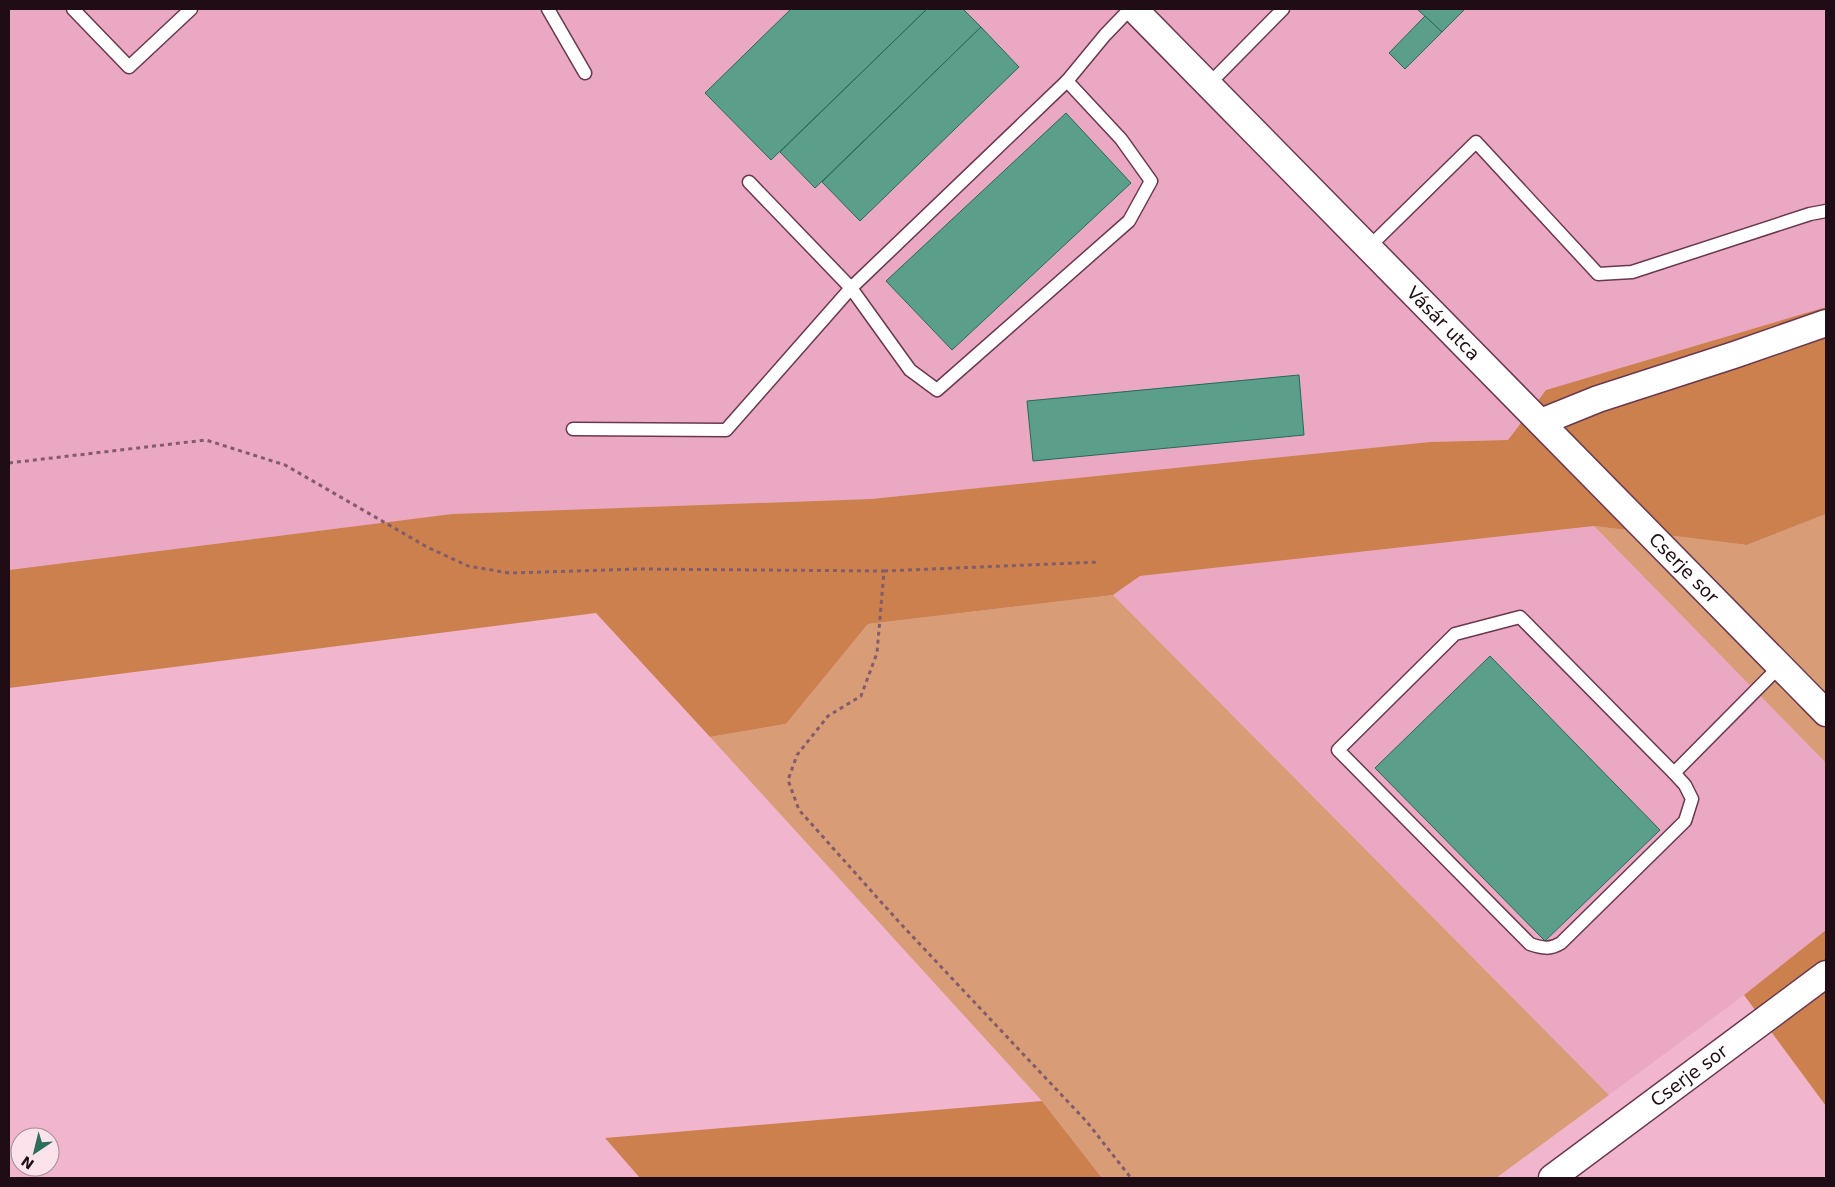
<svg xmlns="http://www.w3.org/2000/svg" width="1835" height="1187" viewBox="0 0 1835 1187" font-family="'DejaVu Sans',sans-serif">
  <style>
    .built { fill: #eba8c3 }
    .green { fill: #d89d77 }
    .forest { fill: #cb804e }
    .building { fill: #5b9f8b; stroke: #246a59 }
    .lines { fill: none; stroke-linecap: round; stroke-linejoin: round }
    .service-casing { stroke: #69384e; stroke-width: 15 }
    .minor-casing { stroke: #69384e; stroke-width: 29 }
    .path { stroke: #835c6c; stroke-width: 3; stroke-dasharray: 4 4; stroke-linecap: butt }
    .service { stroke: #fff; stroke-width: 12 }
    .minor { stroke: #fff; stroke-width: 26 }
    .labels { text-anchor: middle; stroke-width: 4; stroke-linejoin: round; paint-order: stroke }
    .street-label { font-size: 18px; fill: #200c15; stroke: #fbe2eb }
  </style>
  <rect width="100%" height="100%" fill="#f1b5cd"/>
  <g class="built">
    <path d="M 9,9 L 1826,9 L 1826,307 L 1546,390 L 1508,440 L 1430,442 L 871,499 L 452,514 L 9,570 Z"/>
    <path d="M 1594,526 L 1826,763 L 1826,930 L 1744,995 L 1609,1095 L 1113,595 L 1140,576 Z"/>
  </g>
  <g class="green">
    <path d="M 1826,514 L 1826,763 L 1594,526 L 1747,545 Z"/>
    <path d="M 1113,595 L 1609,1095 L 1496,1178 L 1102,1178 L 1042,1101 L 710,737 L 786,724 L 868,624 Z"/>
  </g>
  <g class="forest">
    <path d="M 1826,307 L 1826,514 L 1747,545 L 1594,526 L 1140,576 L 1113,595 L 868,624 L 786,724 L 710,737 L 596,613 L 9,688 L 9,570 L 452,514 L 871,499 L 1430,442 L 1508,440 L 1546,390 Z"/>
    <path d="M 1826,930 L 1826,1106 L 1744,995 Z"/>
    <path d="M 1042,1101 L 1102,1178 L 640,1178 L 605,1138 Z"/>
  </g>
  <g class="building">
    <path d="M 791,9 L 927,9 L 771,160 L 705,93 Z"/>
    <path d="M 927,9 L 963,9 L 981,27 L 815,188 L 780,152 Z"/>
    <path d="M 1417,9 L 1465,9 L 1442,32 Z"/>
    <path d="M 1425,16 L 1442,32 L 1405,69 L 1389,53 Z"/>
    <path d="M 981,27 L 1019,67 L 860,221 L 822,182 Z"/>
    <path d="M 1066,113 L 1131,183 L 952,350 L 886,281 Z"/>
    <path d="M 1299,375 L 1304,435 L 1033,461 L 1027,401 Z"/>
    <path d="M 1490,656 L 1660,830 L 1545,941 L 1375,768 Z"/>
  </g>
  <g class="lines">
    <defs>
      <g id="service">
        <path d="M 73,9 L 129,67 L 191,9"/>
        <path d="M 548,9 L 585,73"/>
        <path d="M 1209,84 L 1283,9"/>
        <path d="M 749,182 L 851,288 L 910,370 L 937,390 L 1129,221 L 1151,181 L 1121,139 L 1067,81"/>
        <path d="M 1369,247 L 1476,142 L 1598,274 L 1632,272 L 1810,214 L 1826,211"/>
        <path d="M 573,429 L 726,430 L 851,288 L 1067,81 L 1105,35 L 1130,9"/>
        <path d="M 1520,617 L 1674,773 L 1685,785 L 1692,799 L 1685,821 L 1561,943 C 1550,950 1542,948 1530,944 L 1338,750 L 1455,634 Z"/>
        <path d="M 1674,773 L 1780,666"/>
      </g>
      <g id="minor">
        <path id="s1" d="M 1134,9 L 1826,713"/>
        <path d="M 1541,422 L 1598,399 L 1734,355 L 1826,323"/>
        <path id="s2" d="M 1552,1178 L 1826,974"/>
      </g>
    </defs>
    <use href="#service" class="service-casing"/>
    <use href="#minor" class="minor-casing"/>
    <g class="path">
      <path d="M 9,463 L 206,440 L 285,465 L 427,547 L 468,566 L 509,573 L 638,569 L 884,571 L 877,653 L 861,696 L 828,716 L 797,755 L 788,780 L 799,810 L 899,922 L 1087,1122 L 1131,1178"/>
      <path d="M 884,571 L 1099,562"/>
    </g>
    <use href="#service" class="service"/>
    <use href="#minor" class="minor"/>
  </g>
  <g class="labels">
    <g class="street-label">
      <text dy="6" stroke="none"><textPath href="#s1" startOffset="441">Vásár utca</textPath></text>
      <text dy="6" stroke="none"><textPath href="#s1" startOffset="784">Cserje sor</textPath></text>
      <text dy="6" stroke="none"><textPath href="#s2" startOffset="171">Cserje sor</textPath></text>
    </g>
  </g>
  <rect width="1835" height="1187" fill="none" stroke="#200c15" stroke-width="20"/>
  <g transform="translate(35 1152) rotate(215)"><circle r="24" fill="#fbe2eb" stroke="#a38c95"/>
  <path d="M0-4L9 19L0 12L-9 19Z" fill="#2c6d5c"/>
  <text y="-8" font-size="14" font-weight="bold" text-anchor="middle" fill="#200c15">N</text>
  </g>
</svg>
